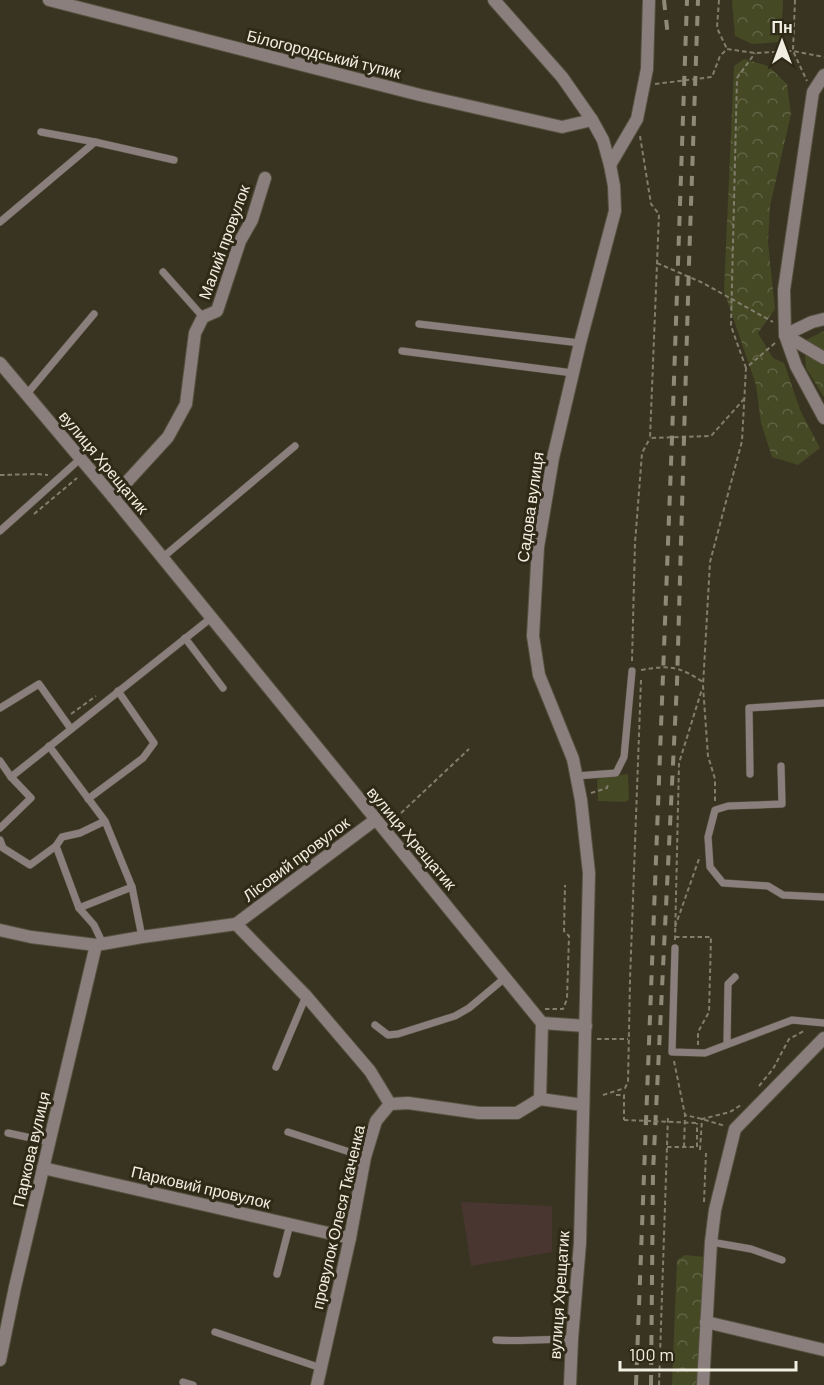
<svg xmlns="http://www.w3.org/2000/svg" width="824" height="1385" viewBox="0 0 824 1385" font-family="Barlow,sans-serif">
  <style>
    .commercial { fill: #4a3631 }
    .green { fill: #454924 }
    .forest { fill: url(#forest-crowns) }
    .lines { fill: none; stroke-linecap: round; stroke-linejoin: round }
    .service-casing { stroke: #565240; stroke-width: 8 }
    .minor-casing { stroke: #565240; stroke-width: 14 }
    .tertiary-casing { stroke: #565240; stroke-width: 14 }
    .path { stroke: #827d6d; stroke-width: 2; stroke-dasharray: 4.5 3; stroke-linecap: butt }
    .service { stroke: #8b7f7e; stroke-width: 7 }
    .minor { stroke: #8b7f7e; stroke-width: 12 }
    .tertiary { stroke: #8b7f7e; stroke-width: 12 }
    .rail { stroke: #8e8a7a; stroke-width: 4; stroke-dasharray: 10 10; stroke-linecap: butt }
    .path-bridge { stroke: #827d6d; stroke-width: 2; stroke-dasharray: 4.5 3; stroke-linecap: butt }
    .labels { text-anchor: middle; stroke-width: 6; stroke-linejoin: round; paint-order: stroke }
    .street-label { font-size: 16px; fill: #f1eee2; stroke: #2f2a17 }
  </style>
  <defs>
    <pattern id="forest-crowns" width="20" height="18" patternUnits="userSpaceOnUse" patternTransform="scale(1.5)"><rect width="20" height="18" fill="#454924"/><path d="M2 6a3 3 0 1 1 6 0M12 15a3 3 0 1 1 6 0" fill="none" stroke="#606444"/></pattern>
  </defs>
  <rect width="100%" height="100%" fill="#393421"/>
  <path class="commercial" d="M 461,1202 L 552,1206 L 552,1252 L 471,1266 Z"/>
  <path class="green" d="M 628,774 L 629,800 L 625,802 L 598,801 L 597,779 Z"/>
  <g class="forest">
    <path d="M 732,0 L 783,0 L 781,42 L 752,44 L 735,36 Z"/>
    <path d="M 744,59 L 768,66 L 787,84 L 791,114 L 770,206 L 768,242 L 775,309 L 758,333 L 773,358 L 784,363 L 801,412 L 820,448 L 798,465 L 772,457 L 761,423 L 756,385 L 724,291 L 734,66 Z"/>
    <path d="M 824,331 L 824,397 L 806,368 L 804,341 Z"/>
    <path d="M 685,1255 L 705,1257 L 698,1385 L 672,1385 L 677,1260 Z"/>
  </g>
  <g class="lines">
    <defs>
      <g id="service">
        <path d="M 41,132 L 95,142"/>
        <path d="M 0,222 L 95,142 L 174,160"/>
        <path d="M 163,272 L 203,317"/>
        <path d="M 419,324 L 580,343"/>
        <path d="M 402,351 L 573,373"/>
        <path d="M 26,395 L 94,314"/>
        <path d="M 0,531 L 80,459"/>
        <path d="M 162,558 L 295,446"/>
        <path d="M 185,638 L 223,688"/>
        <path d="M 0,708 L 39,684 L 71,729"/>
        <path d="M 49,746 L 105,821 L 132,887 L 79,908 L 56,846 L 62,837 L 80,833 L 105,821"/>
        <path d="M 0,761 L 11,777 L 31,798 L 0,828"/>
        <path d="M 781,766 L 782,804 L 728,806 L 715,810 L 708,837 L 710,867 L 723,883 L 768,886 L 783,895 L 824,897"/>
        <path d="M 750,774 L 749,708 L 824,703"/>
        <path d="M 576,776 L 616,773 L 624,757 L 632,671"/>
        <path d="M 11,777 L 211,618"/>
        <path d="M 88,799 L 143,758 L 154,743 L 118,691"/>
        <path d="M 0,840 L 3,848 L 30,865 L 56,846"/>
        <path d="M 132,887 L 142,937"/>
        <path d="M 79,908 L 94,925 L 103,944"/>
        <path d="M 675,948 L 672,1052 L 705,1053 L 792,1020 L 824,1023"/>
        <path d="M 375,1025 L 388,1035 L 398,1034 L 455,1016 L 469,1008 L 506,977"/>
        <path d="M 727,1044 L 728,984 L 735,977"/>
        <path d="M 276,1067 L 306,996"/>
        <path d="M 288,1132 L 365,1157"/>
        <path d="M 8,1133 L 50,1142"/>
        <path d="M 711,1242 L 751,1249 L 782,1260"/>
        <path d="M 277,1274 L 290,1224"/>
        <path d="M 215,1332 L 321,1368"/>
        <path d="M 496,1340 C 521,1342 546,1339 572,1339"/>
        <path d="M 183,1382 L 193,1385"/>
      </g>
      <g id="minor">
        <path d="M 49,0 L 420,95 L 562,127 L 592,120"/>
        <path d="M 824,75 L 813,92 L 784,290 L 785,335 L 796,366 L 824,418"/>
        <path d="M 610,165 L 637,119 L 647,69 L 649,0"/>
        <path d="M 785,335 L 824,358"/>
        <path d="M 785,335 L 812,322 L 824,319"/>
        <path d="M 0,363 L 113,497 L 542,1023 L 586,1026"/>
        <path d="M 113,497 L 168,437 L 186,404 L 195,333 L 203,317 L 217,311 L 240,241 L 252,220 L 265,178"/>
        <path d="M 236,924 L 375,820"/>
        <path d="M 0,930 L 31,937 L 96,945 L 142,937 L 236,924 L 306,996 L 370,1071 L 390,1104"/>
        <path d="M 542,1023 L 540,1099 L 583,1105"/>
        <path d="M 390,1104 L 408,1103 L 479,1113 L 517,1113 L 540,1099"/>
        <path d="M 43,1168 L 350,1238"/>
        <path d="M 706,1322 L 824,1350"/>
        <path d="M 0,1360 L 15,1287 L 96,945"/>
        <path d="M 317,1385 L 350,1238 L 365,1157 L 376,1121 L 390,1104"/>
        <path d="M 703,1385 L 711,1242 L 715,1210 L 735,1129 L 824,1038"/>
      </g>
      <path id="tertiary" d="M 494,0 L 562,77 L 592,120 L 603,140 L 610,165 L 614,186 L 615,211 L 580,343 L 553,458 L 538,547 L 533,636 L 539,675 L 573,759 L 581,800 L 589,873 L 580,1243 L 572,1339 L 570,1385"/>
    </defs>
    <use href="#service" class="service-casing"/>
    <use href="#minor" class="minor-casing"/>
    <use href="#tertiary" class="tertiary-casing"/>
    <g class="path">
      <path d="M 719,0 L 717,28 L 727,49"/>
      <path d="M 795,0 L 793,51 L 807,81"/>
      <path d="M 655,84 L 712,77 L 720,56 L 727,49 L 755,53 L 793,51 L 824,57"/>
      <path d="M 640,136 L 651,204 L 659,214 L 650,438 L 711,436 L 744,399"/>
      <path d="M 657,263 L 703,283 L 773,322"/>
      <path d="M 746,368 L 731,326 L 737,78 L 755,53"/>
      <path d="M 0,475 L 37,474 L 48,475"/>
      <path d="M 34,514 L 77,478"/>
      <path d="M 632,661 L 635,543 L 642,453 L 650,438"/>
      <path d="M 641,670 C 671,665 678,666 703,682"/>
      <path d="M 71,714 L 96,696"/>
      <path d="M 591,793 L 607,788 L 608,784"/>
      <path d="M 715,801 L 715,779 L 708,756 L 703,686 L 710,562 L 742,441 L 746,368 L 775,343"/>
      <path d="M 401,813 L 469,749"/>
      <path d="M 675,927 L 700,856"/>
      <path d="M 675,937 L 711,937 L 709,1012 L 698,1032 L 698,1045"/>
      <path d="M 675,940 L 679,763 L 702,689"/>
      <path d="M 545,1009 L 563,1009 L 567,999 L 569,936 L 564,931 L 565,885"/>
      <path d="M 597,1039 L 628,1039"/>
      <path d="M 674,1061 L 685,1115 L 702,1119 L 725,1126"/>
      <path d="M 759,1086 L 773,1069 L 789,1039 L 804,1031"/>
      <path d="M 603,1095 L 625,1088 L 628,1082 L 630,980 L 641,680"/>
      <path d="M 616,1095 L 624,1095 L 624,1120"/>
      <path d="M 667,1147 L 697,1147 L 697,1123"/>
      <path d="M 684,1147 L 685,1115"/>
      <path d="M 700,1150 L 702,1119 L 730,1112 L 741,1105"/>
      <path d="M 704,1202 L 706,1153"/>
      <path d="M 659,1385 L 668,1116"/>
    </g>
    <use href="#service" class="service"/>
    <use href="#minor" class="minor"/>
    <use href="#tertiary" class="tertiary"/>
    <g class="rail">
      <path d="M 664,0 L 668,37"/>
      <path d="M 636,1385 L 672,438 L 687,0"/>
      <path d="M 651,1385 L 653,1172 L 677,683 L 689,263 L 698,0"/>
    </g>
    <path class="path-bridge" d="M 624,1120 L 697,1123"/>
  </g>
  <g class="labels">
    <g class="street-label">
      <text transform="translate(324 54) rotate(14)" y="6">Білогородський тупик</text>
      <text transform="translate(224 242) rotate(-70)" y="6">Малий провулок</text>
      <text transform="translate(104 462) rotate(50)" y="6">вулиця Хрещатик</text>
      <text transform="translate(530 507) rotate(-82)" y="6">Садова вулиця</text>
      <text transform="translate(412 838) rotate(50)" y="6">вулиця Хрещатик</text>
      <text transform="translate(296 859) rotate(-37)" y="6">Лісовий провулок</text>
      <text transform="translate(31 1149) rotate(-77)" y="6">Паркова вулиця</text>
      <text transform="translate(201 1187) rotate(13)" y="6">Парковий провулок</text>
      <text transform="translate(338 1217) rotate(-77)" y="6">провулок Олеся Ткаченка</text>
      <text transform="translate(559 1295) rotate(-86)" y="6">вулиця Хрещатик</text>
    </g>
  </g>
  <g transform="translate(782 42)" stroke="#2f2a17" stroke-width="4.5" paint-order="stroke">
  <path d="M0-4.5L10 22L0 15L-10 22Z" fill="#f1eee2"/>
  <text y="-9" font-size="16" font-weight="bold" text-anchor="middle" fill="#f1eee2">Пн</text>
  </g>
  <path d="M620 1361v9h176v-9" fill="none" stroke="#f1eee2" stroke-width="3"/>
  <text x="629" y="1361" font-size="18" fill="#f1eee2" stroke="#2f2a17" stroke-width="4.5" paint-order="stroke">100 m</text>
</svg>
